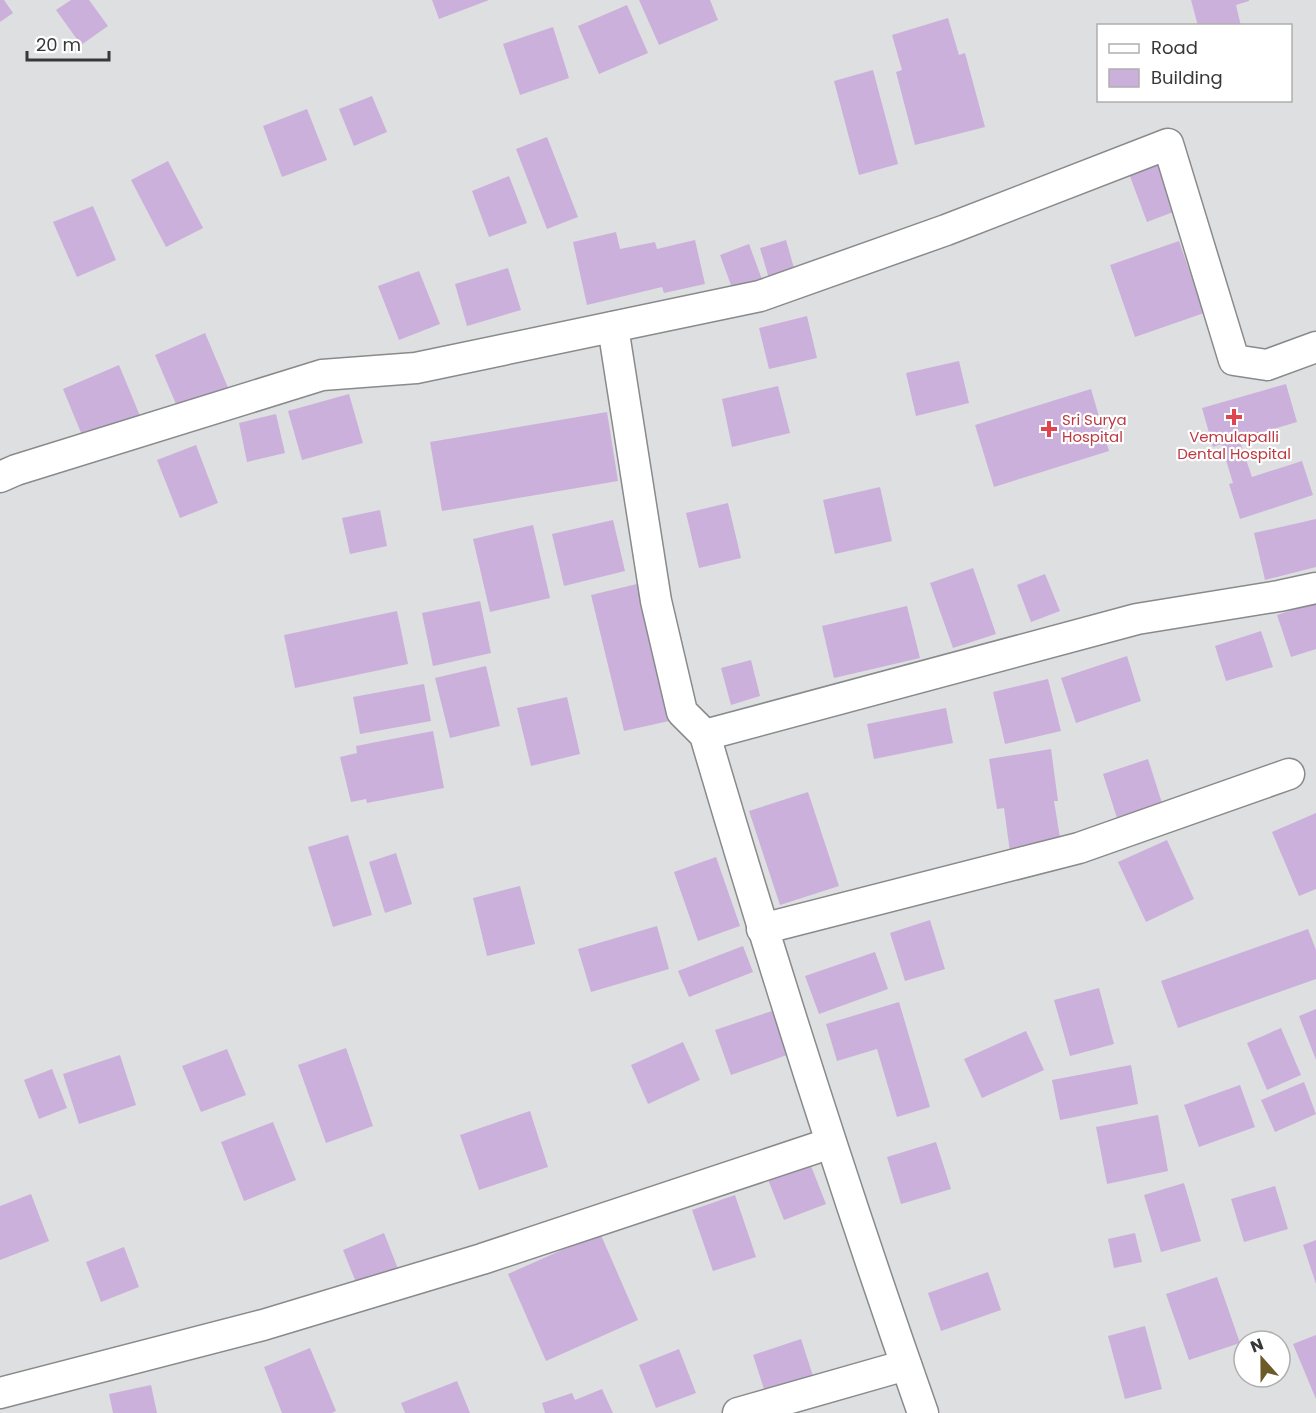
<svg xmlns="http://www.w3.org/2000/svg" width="1316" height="1413" viewBox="0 0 1316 1413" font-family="Poppins,sans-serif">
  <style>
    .building { fill: #cbb0dc }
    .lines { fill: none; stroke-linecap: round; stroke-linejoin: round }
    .minor-casing { stroke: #888a8b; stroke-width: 33 }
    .minor { stroke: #fff; stroke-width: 30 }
    .health-dot { fill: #e0444e; stroke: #fff; stroke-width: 2 }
    .labels { text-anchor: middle; stroke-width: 4.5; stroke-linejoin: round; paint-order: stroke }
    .health-label { font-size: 15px; fill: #be3a42; stroke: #fff; text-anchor: start }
  </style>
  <rect width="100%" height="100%" fill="#dedfe1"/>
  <g class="building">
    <path d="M 0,0 L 4,0 L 13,13 L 0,22 Z"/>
    <path d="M 71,0 L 89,0 L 108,26 L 81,45 L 56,10 Z"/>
    <path d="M 432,0 L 489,0 L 439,19 Z"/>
    <path d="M 639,0 L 710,0 L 718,20 L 659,45 Z"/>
    <path d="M 1191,0 L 1249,0 L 1249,1 L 1236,5 L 1241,26 L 1198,26 Z"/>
    <path d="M 627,5 L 648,53 L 599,74 L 578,26 Z"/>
    <path d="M 948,18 L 959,55 L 965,53 L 985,127 L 915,145 L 896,72 L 902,70 L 892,35 Z"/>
    <path d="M 553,27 L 569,78 L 520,95 L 503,44 Z"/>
    <path d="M 873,70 L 898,164 L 859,175 L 834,81 Z"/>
    <path d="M 372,96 L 387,132 L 354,146 L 339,109 Z"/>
    <path d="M 307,109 L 327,160 L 282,177 L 263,126 Z"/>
    <path d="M 547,137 L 578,217 L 547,229 L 516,149 Z"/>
    <path d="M 1161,159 L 1181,209 L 1147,222 L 1128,171 Z"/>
    <path d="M 168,161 L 203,228 L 166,247 L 131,180 Z"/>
    <path d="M 509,176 L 527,223 L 489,237 L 472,191 Z"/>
    <path d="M 93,206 L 116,260 L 77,277 L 53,222 Z"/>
    <path d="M 616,232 L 620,249 L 655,242 L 657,249 L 695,240 L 705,284 L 664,293 L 662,287 L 587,305 L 573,242 Z"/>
    <path d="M 786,240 L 796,275 L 770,282 L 760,248 Z"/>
    <path d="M 1179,241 L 1204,313 L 1135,337 L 1110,265 Z"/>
    <path d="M 749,244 L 764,285 L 735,296 L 720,255 Z"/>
    <path d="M 508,268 L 521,310 L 467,326 L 455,284 Z"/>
    <path d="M 419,271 L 440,324 L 399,340 L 378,286 Z"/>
    <path d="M 807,316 L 817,358 L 769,369 L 759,328 Z"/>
    <path d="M 205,333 L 229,390 L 179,411 L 155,355 Z"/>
    <path d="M 959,361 L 969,403 L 916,416 L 906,373 Z"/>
    <path d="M 119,365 L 140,416 L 84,440 L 63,389 Z"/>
    <path d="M 1286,384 L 1297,422 L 1239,439 L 1252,477 L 1302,461 L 1313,495 L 1240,519 L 1229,484 L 1233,483 L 1221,444 L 1213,447 L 1202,408 Z"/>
    <path d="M 778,386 L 790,433 L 732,447 L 722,399 Z"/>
    <path d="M 1091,389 L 1109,451 L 994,487 L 975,425 Z"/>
    <path d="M 349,394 L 363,443 L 302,460 L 288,411 Z"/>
    <path d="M 607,412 L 618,481 L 442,511 L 430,442 Z"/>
    <path d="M 276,414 L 285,453 L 247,462 L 239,423 Z"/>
    <path d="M 196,445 L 218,503 L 180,518 L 157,460 Z"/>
    <path d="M 880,487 L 892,541 L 835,554 L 823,500 Z"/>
    <path d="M 728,503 L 741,558 L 699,568 L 686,513 Z"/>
    <path d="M 380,510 L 387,546 L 350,554 L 342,518 Z"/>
    <path d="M 1316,519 L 1316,567 L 1265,580 L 1254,533 Z"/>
    <path d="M 613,520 L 625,571 L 564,586 L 552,534 Z"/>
    <path d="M 533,525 L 550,598 L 490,612 L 473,539 Z"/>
    <path d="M 973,568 L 996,634 L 953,648 L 930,583 Z"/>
    <path d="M 1045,574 L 1060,611 L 1031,622 L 1017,585 Z"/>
    <path d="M 637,584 L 669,721 L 624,731 L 591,595 Z"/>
    <path d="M 480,601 L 491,653 L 433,666 L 422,613 Z"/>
    <path d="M 1316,602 L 1316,649 L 1291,657 L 1277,615 Z"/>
    <path d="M 907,606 L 920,658 L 834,678 L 822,626 Z"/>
    <path d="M 397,611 L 408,664 L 295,688 L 284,635 Z"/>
    <path d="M 1261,631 L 1273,667 L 1226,681 L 1215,646 Z"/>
    <path d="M 1127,656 L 1141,701 L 1076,723 L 1061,678 Z"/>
    <path d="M 751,660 L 760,696 L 731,705 L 721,668 Z"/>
    <path d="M 486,666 L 500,726 L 450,738 L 435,678 Z"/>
    <path d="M 1048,679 L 1061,731 L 1005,744 L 993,692 Z"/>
    <path d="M 424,684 L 431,721 L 360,734 L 353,697 Z"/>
    <path d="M 567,697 L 580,754 L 531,766 L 517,708 Z"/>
    <path d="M 946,708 L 953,743 L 874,759 L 867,724 Z"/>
    <path d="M 433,731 L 444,788 L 367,803 L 366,799 L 351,802 L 340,757 L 357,753 L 356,746 Z"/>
    <path d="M 1051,749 L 1058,801 L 1054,801 L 1061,844 L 1010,852 L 1004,808 L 997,809 L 989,759 Z"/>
    <path d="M 1148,759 L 1162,803 L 1117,818 L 1103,774 Z"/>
    <path d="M 808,792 L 839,886 L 780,905 L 749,811 Z"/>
    <path d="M 1316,813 L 1316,889 L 1299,896 L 1272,832 Z"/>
    <path d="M 348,835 L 372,915 L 333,927 L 308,847 Z"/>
    <path d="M 1167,840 L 1194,899 L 1146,922 L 1118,862 Z"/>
    <path d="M 396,853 L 412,904 L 385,913 L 369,862 Z"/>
    <path d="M 716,857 L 740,926 L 698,941 L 674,872 Z"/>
    <path d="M 520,886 L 535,944 L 487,956 L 473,898 Z"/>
    <path d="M 930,920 L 945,969 L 905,981 L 890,933 Z"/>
    <path d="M 657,926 L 669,969 L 591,992 L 578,949 Z"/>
    <path d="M 1308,929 L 1316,950 L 1316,979 L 1178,1028 L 1161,981 Z"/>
    <path d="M 743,946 L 753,972 L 689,997 L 678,971 Z"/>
    <path d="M 875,952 L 888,989 L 819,1014 L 805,976 Z"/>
    <path d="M 1099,988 L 1114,1044 L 1070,1056 L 1054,1000 Z"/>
    <path d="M 899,1002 L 930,1107 L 897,1117 L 877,1049 L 837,1061 L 826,1024 Z"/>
    <path d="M 1316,1009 L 1316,1060 L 1299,1016 Z"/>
    <path d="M 772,1011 L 787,1055 L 731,1075 L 715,1030 Z"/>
    <path d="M 1281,1028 L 1301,1075 L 1267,1090 L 1247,1043 Z"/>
    <path d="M 1026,1031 L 1044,1070 L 982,1098 L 964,1059 Z"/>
    <path d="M 683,1042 L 700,1080 L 648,1104 L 631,1065 Z"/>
    <path d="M 346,1048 L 373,1126 L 326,1143 L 298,1065 Z"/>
    <path d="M 227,1049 L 246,1095 L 201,1112 L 182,1066 Z"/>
    <path d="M 120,1055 L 136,1105 L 79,1124 L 63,1074 Z"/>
    <path d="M 1131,1065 L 1138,1104 L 1060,1120 L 1052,1080 Z"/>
    <path d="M 52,1069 L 67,1108 L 39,1119 L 24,1080 Z"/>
    <path d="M 1304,1082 L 1316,1114 L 1275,1132 L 1261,1100 Z"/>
    <path d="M 1240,1085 L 1255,1127 L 1199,1147 L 1184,1105 Z"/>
    <path d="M 530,1111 L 548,1167 L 479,1190 L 460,1135 Z"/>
    <path d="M 1158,1115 L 1168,1171 L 1107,1184 L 1096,1127 Z"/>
    <path d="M 273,1122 L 296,1180 L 244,1201 L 221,1142 Z"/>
    <path d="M 936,1142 L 951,1189 L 901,1204 L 887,1157 Z"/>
    <path d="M 809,1161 L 826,1204 L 784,1220 L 767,1177 Z"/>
    <path d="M 1184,1183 L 1201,1241 L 1161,1252 L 1144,1195 Z"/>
    <path d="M 1275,1186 L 1288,1229 L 1244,1242 L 1231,1199 Z"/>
    <path d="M 31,1194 L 49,1241 L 0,1260 L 0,1206 Z"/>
    <path d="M 735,1195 L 756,1257 L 713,1271 L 692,1210 Z"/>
    <path d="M 384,1233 L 400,1274 L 359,1290 L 343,1250 Z"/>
    <path d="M 600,1233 L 638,1320 L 546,1361 L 508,1274 Z"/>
    <path d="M 1135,1233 L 1142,1262 L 1114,1268 L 1108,1239 Z"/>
    <path d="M 1316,1240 L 1316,1284 L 1303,1245 Z"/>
    <path d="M 124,1247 L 139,1287 L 101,1302 L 86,1262 Z"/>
    <path d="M 988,1272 L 1001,1310 L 941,1331 L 928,1293 Z"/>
    <path d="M 1217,1277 L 1240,1343 L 1189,1360 L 1166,1294 Z"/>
    <path d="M 1145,1326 L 1162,1389 L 1125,1399 L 1108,1336 Z"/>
    <path d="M 1316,1335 L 1316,1399 L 1293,1344 Z"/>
    <path d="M 801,1339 L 813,1376 L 765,1392 L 753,1355 Z"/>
    <path d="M 310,1348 L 336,1411 L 332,1413 L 282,1413 L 264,1367 Z"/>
    <path d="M 679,1349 L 696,1393 L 656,1408 L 639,1365 Z"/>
    <path d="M 457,1381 L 470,1413 L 405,1413 L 401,1403 Z"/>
    <path d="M 151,1385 L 157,1413 L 113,1413 L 109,1394 Z"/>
    <path d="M 602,1389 L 613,1413 L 545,1413 L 542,1403 L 572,1393 L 575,1400 Z"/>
  </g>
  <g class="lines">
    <defs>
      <g id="minor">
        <path d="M 613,327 L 656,601 L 682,712 L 705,735 C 772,963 844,1189 923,1413"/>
        <path d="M 0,477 L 16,470 L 322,375 L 416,368 L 760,296 L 946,230 L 1168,144 L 1234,360 L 1267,365 L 1316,347"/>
        <path d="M 705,735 L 1137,619 L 1279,596 L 1316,588"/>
        <path d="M 762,929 L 1079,848 L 1289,774"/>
        <path d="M 0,1393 L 263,1325 L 482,1259 L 831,1143"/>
        <path d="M 738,1413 L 906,1365"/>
      </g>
    </defs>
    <use href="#minor" class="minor-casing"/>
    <use href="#minor" class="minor"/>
  </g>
  <g class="health-dot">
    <path d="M1231 408h6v6h6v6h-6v6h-6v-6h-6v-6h6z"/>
    <path d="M1046 420h6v6h6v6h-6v6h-6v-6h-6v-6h6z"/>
  </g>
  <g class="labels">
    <g class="health-label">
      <text x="1062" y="425">Sri Surya<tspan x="1062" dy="17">Hospital</tspan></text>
      <text x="1234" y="442" text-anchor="middle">Vemulapalli<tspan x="1234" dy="17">Dental Hospital</tspan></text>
    </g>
  </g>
  <rect x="1097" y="24" width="195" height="78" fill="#ffffff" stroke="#afafaf" stroke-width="1.5"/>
  <rect x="1109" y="44" width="30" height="9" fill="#ffffff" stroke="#afafaf" stroke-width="1.5"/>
  <text x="1151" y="54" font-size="18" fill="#373838">Road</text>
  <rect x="1109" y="69" width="30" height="18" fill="#cbb0dc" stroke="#afafaf" stroke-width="1.5"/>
  <text x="1151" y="84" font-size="18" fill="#373838">Building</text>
  <g transform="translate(1262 1359) rotate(339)"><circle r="28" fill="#ffffff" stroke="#afafaf" stroke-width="1.5"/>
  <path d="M0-4.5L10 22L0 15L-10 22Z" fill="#6c5b29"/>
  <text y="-9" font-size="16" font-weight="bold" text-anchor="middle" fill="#373838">N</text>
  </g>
  <path d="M27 51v9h82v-9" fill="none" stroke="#373838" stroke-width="3"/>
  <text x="36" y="51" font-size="18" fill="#373838" stroke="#ffffff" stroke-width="4.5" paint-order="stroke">20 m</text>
</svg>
